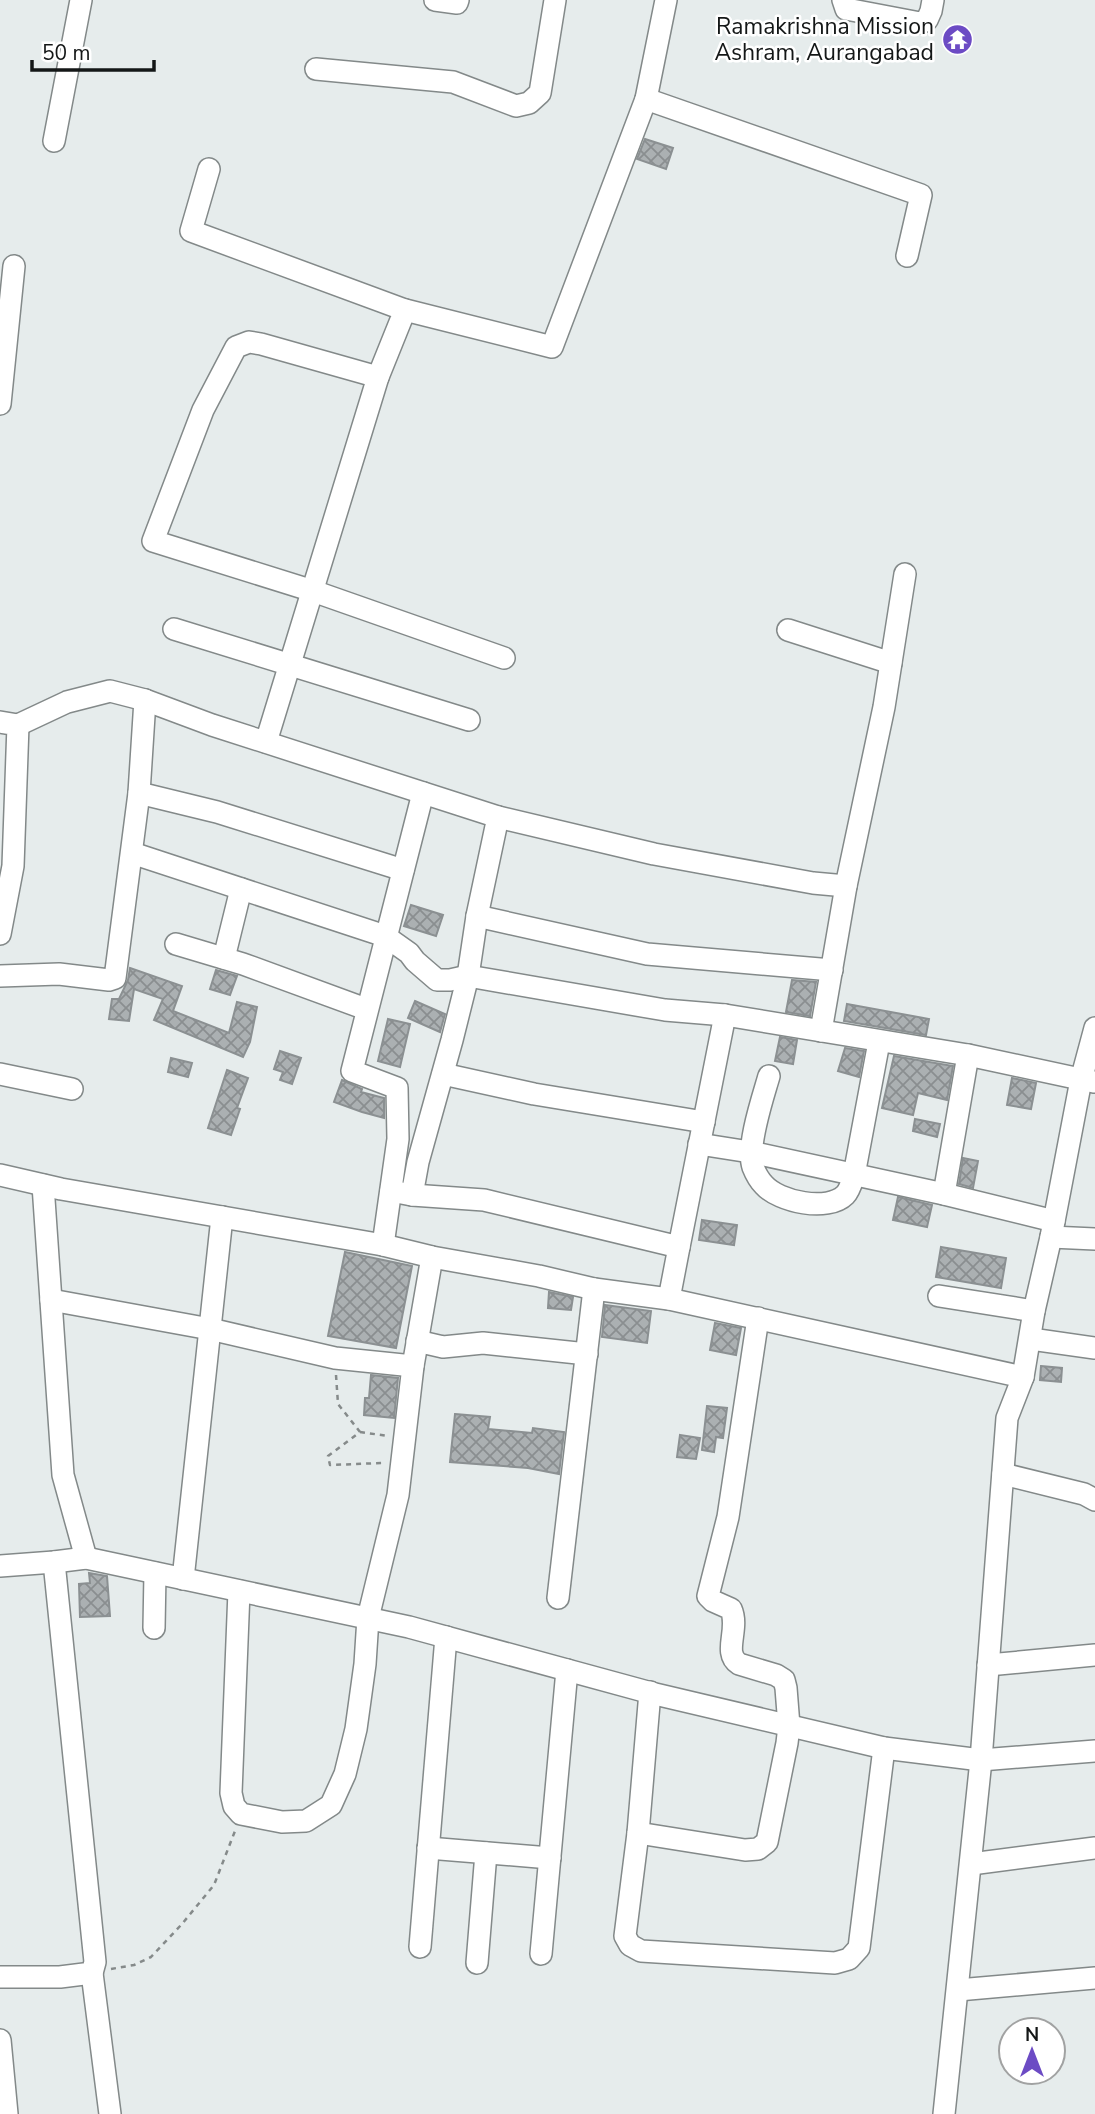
<svg xmlns="http://www.w3.org/2000/svg" width="1095" height="2114" viewBox="0 0 1095 2114" font-family="'Nunito Sans',sans-serif">
  <style>
    .building { fill: url(#building-cross-hatch); stroke: #8b9092; stroke-width: 2 }
    .lines { fill: none; stroke-linecap: round; stroke-linejoin: round }
    .minor-casing { stroke: #838989; stroke-width: 24 }
    .path { stroke: #858a8a; stroke-width: 2.5; stroke-dasharray: 5 5; stroke-linecap: butt }
    .minor { stroke: #fff; stroke-width: 21 }
    .labels { text-anchor: middle; stroke-width: 5; stroke-linejoin: round; paint-order: stroke }
    .poi-label { font-size: 23px; fill: #141717; stroke: #fff; text-anchor: end }
  </style>
  <defs>
    <pattern id="building-cross-hatch" width="8" height="8" patternUnits="userSpaceOnUse" patternTransform="scale(1.75)"><rect width="8" height="8" fill="#abb0b2"/><path d="M0 0l8 8M0 8l8-8" fill="none" stroke="#8a8e90"/></pattern>
  </defs>
  <rect width="100%" height="100%" fill="#e6ecec"/>
  <g class="building">
    <path d="M 645,139 L 673,148 L 666,169 L 637,159 Z"/>
    <path d="M 411,905 L 443,915 L 436,936 L 404,926 Z"/>
    <path d="M 130,968 L 182,986 L 173,1011 L 229,1033 L 237,1002 L 257,1007 L 250,1042 L 243,1057 L 154,1020 L 163,999 L 134,989 L 129,1021 L 109,1019 L 112,999 L 119,999 L 128,980 Z"/>
    <path d="M 216,970 L 237,976 L 230,995 L 210,989 Z"/>
    <path d="M 792,980 L 816,982 L 810,1016 L 786,1012 Z"/>
    <path d="M 415,1001 L 445,1014 L 440,1032 L 408,1018 Z"/>
    <path d="M 847,1004 L 929,1019 L 926,1035 L 844,1021 Z"/>
    <path d="M 388,1019 L 410,1024 L 400,1067 L 378,1061 Z"/>
    <path d="M 780,1037 L 797,1040 L 793,1064 L 775,1061 Z"/>
    <path d="M 845,1048 L 864,1051 L 859,1077 L 838,1071 Z"/>
    <path d="M 280,1051 L 301,1058 L 292,1084 L 280,1080 L 283,1072 L 274,1069 Z"/>
    <path d="M 894,1056 L 953,1066 L 947,1100 L 918,1093 L 913,1115 L 882,1108 Z"/>
    <path d="M 171,1058 L 192,1063 L 188,1077 L 168,1072 Z"/>
    <path d="M 227,1070 L 248,1078 L 237,1108 L 240,1109 L 231,1135 L 208,1128 Z"/>
    <path d="M 1012,1078 L 1036,1083 L 1031,1109 L 1007,1105 Z"/>
    <path d="M 342,1080 L 362,1089 L 361,1092 L 384,1098 L 384,1118 L 362,1112 L 334,1102 Z"/>
    <path d="M 915,1119 L 940,1124 L 937,1137 L 913,1131 Z"/>
    <path d="M 963,1158 L 978,1161 L 973,1188 L 959,1184 Z"/>
    <path d="M 898,1197 L 932,1205 L 927,1227 L 893,1220 Z"/>
    <path d="M 702,1220 L 737,1225 L 734,1245 L 699,1240 Z"/>
    <path d="M 941,1247 L 1006,1258 L 1001,1288 L 936,1277 Z"/>
    <path d="M 345,1252 L 412,1266 L 396,1348 L 328,1336 Z"/>
    <path d="M 549,1292 L 573,1297 L 571,1310 L 548,1308 Z"/>
    <path d="M 605,1305 L 651,1311 L 647,1343 L 602,1337 Z"/>
    <path d="M 715,1323 L 741,1328 L 736,1355 L 710,1350 Z"/>
    <path d="M 1041,1366 L 1062,1368 L 1061,1382 L 1040,1380 Z"/>
    <path d="M 371,1375 L 398,1378 L 394,1418 L 364,1415 L 365,1398 L 369,1398 Z"/>
    <path d="M 707,1406 L 727,1408 L 723,1438 L 716,1437 L 714,1452 L 702,1450 Z"/>
    <path d="M 455,1414 L 490,1417 L 488,1429 L 532,1433 L 533,1428 L 564,1432 L 559,1474 L 528,1468 L 450,1462 Z"/>
    <path d="M 680,1435 L 700,1438 L 696,1459 L 677,1457 Z"/>
    <path d="M 89,1573 L 107,1576 L 110,1616 L 80,1617 L 79,1584 L 90,1583 Z"/>
  </g>
  <g class="lines">
    <defs>
      <g id="minor">
        <path d="M 435,0 L 457,3 L 458,0"/>
        <path d="M 843,0 L 846,9 L 920,23 L 927,20 L 931,11 L 933,0"/>
        <path d="M 316,69 L 453,82 L 516,106 L 529,103 L 540,93 L 555,0"/>
        <path d="M 646,99 L 921,195 L 907,256"/>
        <path d="M 54,141 L 81,0"/>
        <path d="M 209,169 L 191,231 L 405,310 L 378,377 L 261,344 L 249,342 L 236,347 L 203,410 L 153,541 L 313,591 L 504,658"/>
        <path d="M 405,310 L 552,347 L 646,99 L 666,0"/>
        <path d="M 0,404 L 14,266"/>
        <path d="M 174,629 L 469,720"/>
        <path d="M 788,630 L 891,663"/>
        <path d="M 0,722 L 18,725 L 13,866 L 0,934"/>
        <path d="M 18,725 L 67,702 L 110,691 L 145,700 L 212,725 L 498,817 L 477,916 L 468,976 L 452,1040 L 418,1162 L 412,1195"/>
        <path d="M 266,742 L 378,377"/>
        <path d="M 139,793 L 217,812 L 403,870"/>
        <path d="M 498,817 L 654,854 L 813,883 L 846,886"/>
        <path d="M 132,853 L 385,936 L 409,953 L 415,961 L 437,980 L 450,980 L 468,976 L 665,1010 L 725,1015 L 968,1055 L 1094,1082"/>
        <path d="M 477,916 L 647,954 L 832,970"/>
        <path d="M 176,944 L 243,964 L 366,1009"/>
        <path d="M 224,958 L 241,889"/>
        <path d="M 0,976 L 59,974 L 109,980 L 115,978 L 139,793 L 145,700"/>
        <path d="M 821,1031 L 846,886 L 884,707 L 905,574"/>
        <path d="M 0,1074 L 72,1089"/>
        <path d="M 443,1074 L 534,1094 L 704,1122"/>
        <path d="M 769,1076 C 763,1097 746,1147 753,1167 C 755,1172 760,1181 764,1185 C 779,1202 828,1212 845,1195 C 850,1190 852,1181 854,1175 L 879,1042"/>
        <path d="M 699,1144 L 750,1152 L 944,1194 L 1054,1221"/>
        <path d="M 0,1175 L 61,1189 L 383,1245 L 432,1257 L 539,1276 L 594,1289 L 669,1299 L 1023,1377"/>
        <path d="M 43,1185 L 63,1475 L 86,1558"/>
        <path d="M 391,1191 L 412,1195 L 484,1200 L 679,1247 L 725,1015"/>
        <path d="M 944,1194 L 968,1055"/>
        <path d="M 1051,1237 L 1095,1239"/>
        <path d="M 383,1245 L 398,1139 L 397,1088 L 352,1071 L 423,793"/>
        <path d="M 939,1296 L 1034,1311"/>
        <path d="M 669,1299 L 679,1247"/>
        <path d="M 51,1300 L 210,1329 L 335,1358 L 413,1366"/>
        <path d="M 1031,1339 L 1095,1348"/>
        <path d="M 417,1341 L 443,1347 L 483,1343 L 587,1354"/>
        <path d="M 1003,1474 L 1084,1494 L 1095,1500"/>
        <path d="M 0,1566 L 54,1562 L 86,1558 L 409,1627 L 655,1694 L 884,1748 L 981,1760 L 1095,1751"/>
        <path d="M 183,1579 L 222,1217"/>
        <path d="M 239,1591 L 231,1793 L 234,1806 L 241,1814 L 282,1822 L 306,1821 L 331,1805 L 345,1774 L 356,1729 L 365,1664 L 368,1618 L 398,1495 L 413,1366 L 432,1257"/>
        <path d="M 558,1598 L 594,1289"/>
        <path d="M 154,1628 L 155,1573"/>
        <path d="M 988,1665 L 1095,1655"/>
        <path d="M 650,1692 L 638,1833 L 625,1936 L 630,1945 L 641,1951 L 835,1963 L 849,1959 L 859,1948 L 884,1748"/>
        <path d="M 638,1833 L 745,1850 L 758,1849 L 767,1842 L 787,1743 L 789,1726 L 786,1688 L 784,1680 L 776,1675 L 739,1664 C 722,1653 740,1629 731,1609 L 713,1601 L 708,1596 L 728,1517 L 758,1318"/>
        <path d="M 428,1848 L 550,1858"/>
        <path d="M 971,1864 L 1095,1848"/>
        <path d="M 420,1947 L 446,1637"/>
        <path d="M 541,1954 L 567,1670"/>
        <path d="M 477,1963 L 486,1853"/>
        <path d="M 92,1973 L 110,2114"/>
        <path d="M 0,1977 L 60,1977 L 92,1973 L 95,1962 L 54,1562"/>
        <path d="M 958,1990 L 1095,1978"/>
        <path d="M 0,2040 L 7,2114"/>
        <path d="M 944,2114 L 981,1760 L 1007,1418 L 1023,1377 L 1034,1311 L 1051,1237 L 1081,1080 L 1095,1028"/>
      </g>
    </defs>
    <use href="#minor" class="minor-casing"/>
    <g class="path">
      <path d="M 336,1375 L 338,1404 L 360,1432 L 328,1456 L 330,1465 L 382,1463"/>
      <path d="M 360,1432 L 388,1436"/>
      <path d="M 111,1969 L 134,1965 L 151,1957 L 182,1924 L 214,1885 L 235,1831"/>
    </g>
    <use href="#minor" class="minor"/>
  </g>
  <defs>
    <symbol id="temple-disc" viewBox="-11 -11 22 22"><circle r="9.5" fill="#6c4bc4" stroke="#fff"/><path d="M0-6L5-2H3V0L6.5 2.5H4V6H1.5V3h-3V6H-4V2.5H-6.5L-3 0V-2H-5Z" fill="#fff"/></symbol>
  </defs>
  <g fill-rule="evenodd">
    <use href="#temple-disc" x="940" y="22" width="35" height="35"/>
  </g>
  <g class="labels">
    <g class="poi-label">
      <text x="934" y="34">Ramakrishna Mission<tspan x="934" dy="26">Ashram, Aurangabad</tspan></text>
    </g>
  </g>
  <g transform="translate(1032 2051)"><circle r="33" fill="#ffffff" stroke="#a1a2a2" stroke-width="2"/>
  <path d="M0-5L12 26L0 18L-12 26Z" fill="#6c4bc4"/>
  <text y="-10" font-size="19" font-weight="bold" text-anchor="middle" fill="#141717">N</text>
  </g>
  <path d="M32 60v10h122v-10" fill="none" stroke="#141717" stroke-width="3.5"/>
  <text x="42" y="60" font-size="21" fill="#141717" stroke="#ffffff" stroke-width="5" paint-order="stroke">50 m</text>
</svg>
